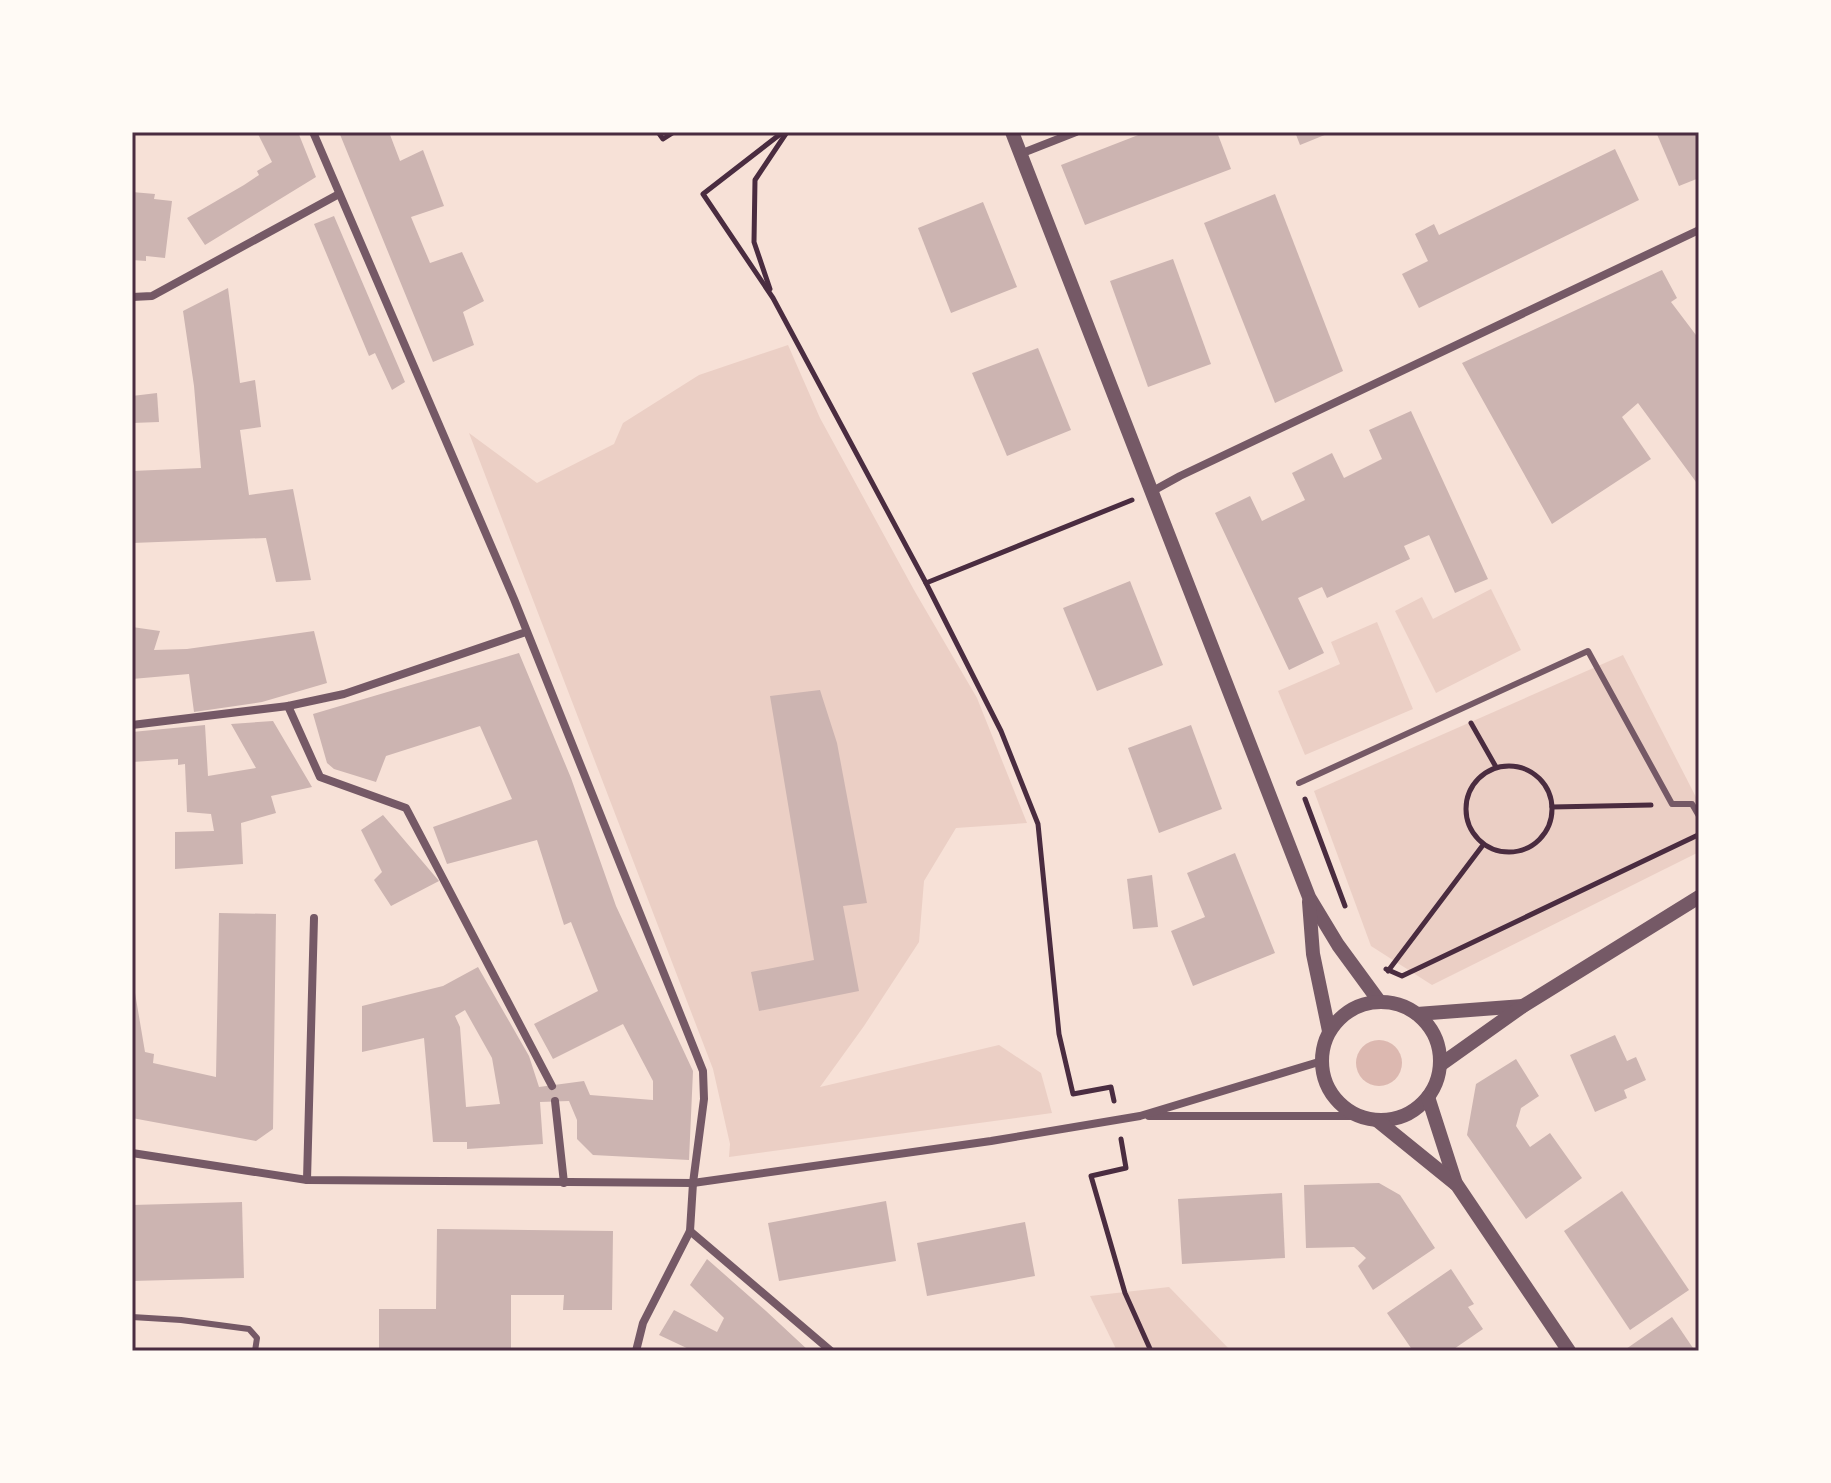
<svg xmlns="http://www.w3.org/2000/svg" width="1831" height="1483" viewBox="0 0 1831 1483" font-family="Ubuntu,sans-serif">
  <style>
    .green { fill: #ebcfc5 }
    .water { fill: #dcb8b0 }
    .building { fill: #ccb4b1; fill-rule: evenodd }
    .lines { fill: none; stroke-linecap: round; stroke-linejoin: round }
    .path { stroke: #4a2c40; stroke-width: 5 }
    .service { stroke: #755966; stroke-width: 6 }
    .minor { stroke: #755966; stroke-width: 8 }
    .tertiary { stroke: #755966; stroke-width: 14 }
    .neatline { fill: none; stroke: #4a2c40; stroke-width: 3 }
  </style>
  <rect width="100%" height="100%" fill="#f7e1d7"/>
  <g class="green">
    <path d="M 788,345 L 820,418 L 914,590 L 977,698 L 1027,823 L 956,828 L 924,881 L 919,942 L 864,1026 L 820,1087 L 999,1045 L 1041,1073 L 1052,1113 L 729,1157 L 730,1144 L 713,1069 L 469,433 L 537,483 L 614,444 L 623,423 L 699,375 Z"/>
    <path d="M 1491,589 L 1521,650 L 1436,693 L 1395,611 L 1422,597 L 1433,619 Z"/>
    <path d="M 1377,622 L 1413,709 L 1305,755 L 1278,691 L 1340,664 L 1331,642 Z"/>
    <path d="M 1623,655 L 1699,803 L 1699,852 L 1432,985 L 1371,946 L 1314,791 Z"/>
    <path d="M 1169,1287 L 1231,1351 L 1117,1351 L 1090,1296 Z"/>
  </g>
  <circle class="water" cx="1379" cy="1063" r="23"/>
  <g class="building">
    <path d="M 257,132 L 298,132 L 316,177 L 205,245 L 187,218 L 244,185 L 259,175 L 257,171 L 272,162 Z"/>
    <path d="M 339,132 L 389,132 L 400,161 L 423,150 L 444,206 L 411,217 L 430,263 L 462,252 L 484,301 L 463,312 L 474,345 L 433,362 Z"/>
    <path d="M 1146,132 L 1217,132 L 1231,169 L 1085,225 L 1061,165 Z"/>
    <path d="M 1295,132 L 1332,132 L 1300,145 Z"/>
    <path d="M 1656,132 L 1699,132 L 1699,178 L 1679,186 Z"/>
    <path d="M 1615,149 L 1639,200 L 1419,308 L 1402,274 L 1428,261 L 1415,234 L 1434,224 L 1439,235 Z"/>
    <path d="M 132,192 L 155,194 L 154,199 L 172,201 L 165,258 L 146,256 L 146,261 L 132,260 Z"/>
    <path d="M 1275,194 L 1343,371 L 1275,403 L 1204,223 Z"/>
    <path d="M 983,202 L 1017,287 L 951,313 L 918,228 Z"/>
    <path d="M 334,216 L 405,382 L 392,390 L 375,353 L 369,356 L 314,224 Z"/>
    <path d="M 1173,259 L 1211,364 L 1148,387 L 1110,281 Z"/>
    <path d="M 1662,270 L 1677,298 L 1671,302 L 1699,339 L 1699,486 L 1638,403 L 1622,417 L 1651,459 L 1552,524 L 1462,363 Z"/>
    <path d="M 228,288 L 240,383 L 255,380 L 261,427 L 240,430 L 249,495 L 293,489 L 311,580 L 276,582 L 266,538 L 132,543 L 132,471 L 201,468 L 194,386 L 183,311 Z"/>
    <path d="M 1038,348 L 1071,430 L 1007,456 L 972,373 Z"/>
    <path d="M 157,393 L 159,422 L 132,423 L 132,396 Z"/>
    <path d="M 1411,411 L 1488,579 L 1455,593 L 1429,535 L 1404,546 L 1410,559 L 1327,598 L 1322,587 L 1298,598 L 1324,653 L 1289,670 L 1215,513 L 1250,496 L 1262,521 L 1305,500 L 1292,473 L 1332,453 L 1344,478 L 1382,459 L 1369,430 Z"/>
    <path d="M 1130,581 L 1163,665 L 1097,691 L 1063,608 Z"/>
    <path d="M 132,627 L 160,631 L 154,650 L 187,649 L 314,631 L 327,683 L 262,702 L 194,712 L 189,674 L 132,679 Z"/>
    <path d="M 519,653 L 571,778 L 616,906 L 693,1071 L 689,1160 L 593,1155 L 577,1139 L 577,1120 L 569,1101 L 540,1102 L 543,1144 L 467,1149 L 467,1142 L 433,1142 L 424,1038 L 362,1052 L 362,1006 L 443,986 L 478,967 L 529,1056 L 539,1087 L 584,1081 L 590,1095 L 653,1100 L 653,1081 L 623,1024 L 553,1059 L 534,1024 L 598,991 L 571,922 L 564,925 L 537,840 L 447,864 L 433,827 L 512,799 L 480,726 L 386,756 L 376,782 L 334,769 L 327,763 L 313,714 ZM 465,1010 L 492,1058 L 500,1104 L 466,1107 L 460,1027 L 455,1016 Z"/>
    <path d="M 820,690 L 837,743 L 867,903 L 843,906 L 859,991 L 759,1011 L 751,972 L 814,960 L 770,696 Z"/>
    <path d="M 273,721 L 312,787 L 271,796 L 276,813 L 241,823 L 243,864 L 175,869 L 175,832 L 214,831 L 211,814 L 187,812 L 185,764 L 178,765 L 178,759 L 132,762 L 132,732 L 205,725 L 208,776 L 256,768 L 231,724 Z"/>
    <path d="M 1191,725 L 1222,809 L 1159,833 L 1128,748 Z"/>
    <path d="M 383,815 L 439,881 L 391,906 L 374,880 L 382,872 L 361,830 Z"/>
    <path d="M 1235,853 L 1275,953 L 1193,986 L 1171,931 L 1205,917 L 1187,873 Z"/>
    <path d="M 1152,875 L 1158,927 L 1133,929 L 1127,879 Z"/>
    <path d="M 219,913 L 276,914 L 273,1129 L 256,1141 L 132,1118 L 132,975 L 145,1052 L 154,1054 L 153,1063 L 216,1077 Z"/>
    <path d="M 1615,1035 L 1627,1061 L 1636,1057 L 1646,1080 L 1624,1090 L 1627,1098 L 1595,1112 L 1570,1055 Z"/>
    <path d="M 1516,1059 L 1539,1096 L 1521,1108 L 1516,1126 L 1530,1147 L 1550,1133 L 1582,1178 L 1526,1219 L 1467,1135 L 1476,1084 Z"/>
    <path d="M 1379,1183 L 1400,1195 L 1435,1248 L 1373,1290 L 1358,1266 L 1366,1258 L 1354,1247 L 1306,1248 L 1304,1185 Z"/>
    <path d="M 1622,1191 L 1689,1290 L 1630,1330 L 1564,1231 Z"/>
    <path d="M 1282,1193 L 1285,1258 L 1182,1264 L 1178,1199 Z"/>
    <path d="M 886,1201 L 896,1261 L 779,1281 L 768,1223 Z"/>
    <path d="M 242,1202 L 244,1278 L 132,1281 L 132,1205 Z"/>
    <path d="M 1025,1222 L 1035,1276 L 927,1296 L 917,1243 Z"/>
    <path d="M 437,1229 L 613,1231 L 612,1310 L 563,1310 L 564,1295 L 511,1295 L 511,1351 L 379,1351 L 379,1309 L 436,1309 Z"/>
    <path d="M 707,1259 L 766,1311 L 809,1351 L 693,1351 L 659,1335 L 674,1310 L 717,1332 L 724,1318 L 690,1285 Z"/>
    <path d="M 1451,1269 L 1474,1304 L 1468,1307 L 1483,1329 L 1451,1351 L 1413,1351 L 1387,1313 Z"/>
    <path d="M 1672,1317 L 1695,1351 L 1628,1351 L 1626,1349 Z"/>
  </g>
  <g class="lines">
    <g class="path">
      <path d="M 658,132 L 663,139 L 674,132"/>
      <path d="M 783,132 L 703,194 L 773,298 L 926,583 L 1001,731 L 1038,824 L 1059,1034 L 1073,1094 L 1111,1087 L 1114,1101"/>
      <path d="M 770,289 L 754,242 L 755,180 L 787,132"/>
      <path d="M 926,583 L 1132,500"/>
      <path d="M 1471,723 L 1496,767"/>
      <circle cx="1509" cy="809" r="43"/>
      <path d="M 1305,799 L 1345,906"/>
      <path d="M 1552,807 L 1651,805"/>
      <path d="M 1386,969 L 1402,976 L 1698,835"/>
      <path d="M 1388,971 L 1483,845"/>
      <path d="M 1121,1139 L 1126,1168 L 1091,1176 L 1125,1293 L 1151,1351"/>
    </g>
    <g class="service">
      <path d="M 1299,783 L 1588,651 L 1672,804 L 1692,804 L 1699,816"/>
      <path d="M 132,1317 L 181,1320 L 249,1329 L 257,1338 L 255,1351"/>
    </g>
    <g class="minor">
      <path d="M 313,132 L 514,599 L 703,1071 L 704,1099 L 693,1183 L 690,1231 L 643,1323 L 636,1351"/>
      <path d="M 1020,154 L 1076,132"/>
      <path d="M 132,297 L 152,296 L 339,194"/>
      <path d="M 1151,492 L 1180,476 L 1699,230"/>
      <path d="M 288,706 L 320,777 L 406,808 L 552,1086"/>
      <path d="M 132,725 L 288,706 L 344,694 L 526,632"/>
      <path d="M 555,1101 L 564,1183"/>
      <path d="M 1149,1116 L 1358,1116"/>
      <path d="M 132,1153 L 307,1180 L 693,1183 L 991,1141 L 1140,1116 L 1322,1061"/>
      <path d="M 307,1180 L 314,918"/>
      <path d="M 690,1231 L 831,1351"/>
    </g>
    <g class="tertiary">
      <path d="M 1012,132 L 1309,897 L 1338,945 L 1379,1001"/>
      <path d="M 1309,902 L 1313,954 L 1329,1031"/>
      <circle cx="1381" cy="1061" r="59"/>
      <path d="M 1417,1014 L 1523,1006"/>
      <path d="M 1440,1065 L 1523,1006 L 1699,897"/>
      <path d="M 1428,1097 L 1456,1184"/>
      <path d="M 1378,1121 L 1457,1185 L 1569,1351"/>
    </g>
  </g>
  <rect width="1831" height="1483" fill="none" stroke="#fffaf5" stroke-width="268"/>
  <rect x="134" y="134" width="1563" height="1215" class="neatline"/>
</svg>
